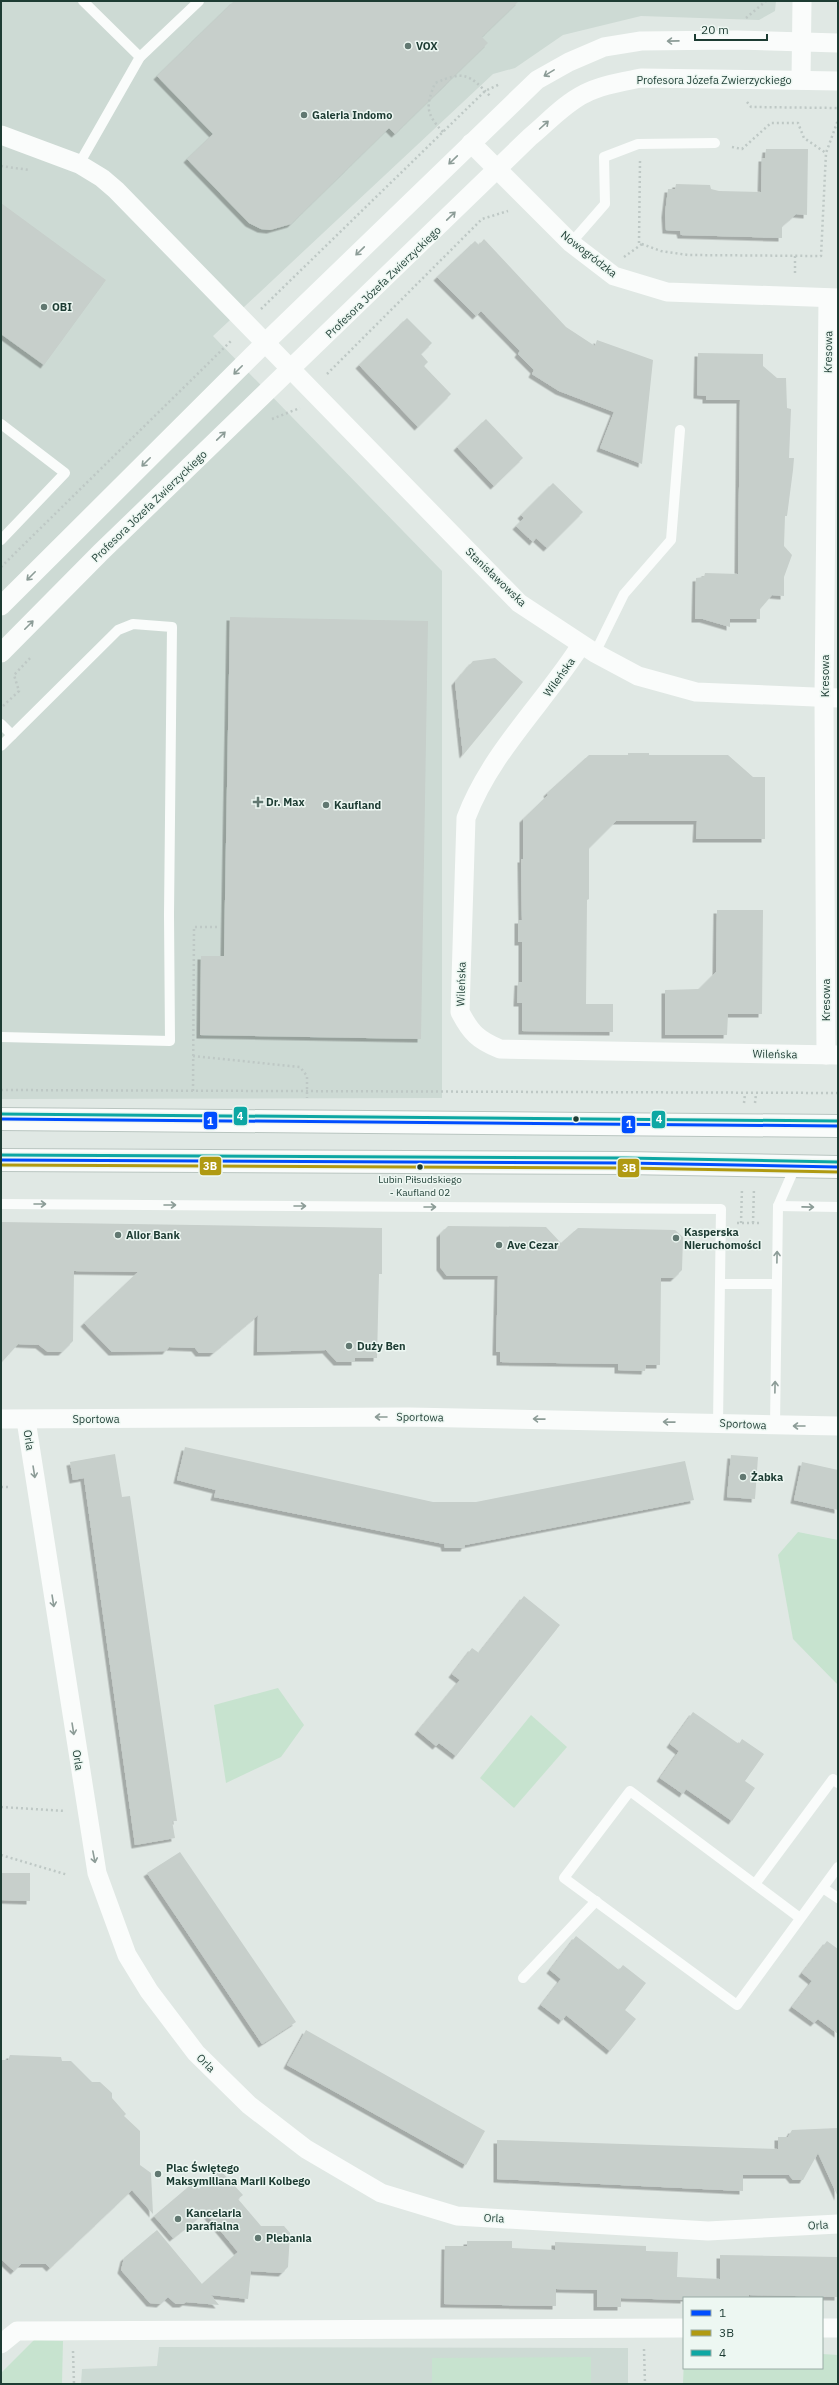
<svg xmlns="http://www.w3.org/2000/svg" width="839" height="2385" viewBox="0 0 839 2385" font-family="'IBM Plex Sans',sans-serif">
  <style>
    .built { fill: #cddad4 }
    .green { fill: #c7e3cf }
    .building { fill: #c7cfcb; filter: url(#shadow) }
    .lines { fill: none; stroke-linecap: round; stroke-linejoin: round }
    .secondary-casing { stroke: #b9c5c0; stroke-width: 24 }
    .path { stroke: #bec8c5; stroke-width: 2.5; stroke-dasharray: 2 3; stroke-linecap: butt }
    .lane { stroke: #fafcfb; stroke-width: 10 }
    .street { stroke: #fafcfb; stroke-width: 19 }
    .secondary { stroke: #fafcfb; stroke-width: 22 }
    .bus-1-casing { stroke: #edf7f2; stroke-width: 6 }
    .bus-2-casing { stroke: #edf7f2; stroke-width: 6 }
    .bus-3-casing { stroke: #edf7f2; stroke-width: 6 }
    .bus-1 { stroke: #004dff; stroke-width: 3 }
    .bus-2 { stroke: #b09a12; stroke-width: 3 }
    .bus-3 { stroke: #0da7a3; stroke-width: 3 }
    .oneway { stroke: #8c9c97 }
    .poi-dot { fill: #617871; stroke: #edf7f2; stroke-width: 1.5 }
    .bus-dot { fill: #1d3c33; stroke: #edf7f2; stroke-width: 1.5 }
    .labels { text-anchor: middle; stroke-width: 3; stroke-linejoin: round; paint-order: stroke }
    .bus-label { font-size: 10px; fill: #1d3c33; stroke: #edf7f2 }
    .poi-label { font-size: 11px; font-weight: bold; fill: #1d3c33; stroke: #edf7f2; text-anchor: start }
    .street-label { font-size: 11px; fill: #1d3c33; stroke: #edf7f2 }
    .line-badge { stroke: #edf7f2; stroke-width: 1.5 }
    .badge-label { font-size: 11px; text-anchor: middle; font-weight: bold; fill: #fff }
  </style>
  <defs>
    <filter id="shadow"><feDropShadow dx="-3.5" dy="3.5" stdDeviation="0" flood-color="#0004"/></filter>
  </defs>
  <rect width="100%" height="100%" fill="#e0e8e4"/>
  <g class="built">
    <path d="M 1,1 L 776,1 L 775,11 L 759,20 L 641,16 L 563,35 L 515,68 L 493,74 L 213,336 L 442,571 L 442,1098 L 1,1099 Z"/>
    <path d="M 159,2347 L 628,2348 L 628,2384 L 81,2384 L 82,2369 L 157,2366 Z"/>
  </g>
  <g class="green">
    <path d="M 798,1532 L 838,1540 L 838,1685 L 793,1639 L 778,1555 Z"/>
    <path d="M 278,1688 L 304,1725 L 281,1757 L 226,1783 L 214,1705 Z"/>
    <path d="M 531,1715 L 567,1747 L 514,1808 L 480,1778 Z"/>
    <path d="M 34,2340 L 63,2341 L 62,2384 L 1,2384 L 1,2373 Z"/>
    <path d="M 822,2354 L 838,2355 L 838,2384 L 683,2384 L 684,2358 L 684,2368 L 822,2368 Z"/>
    <path d="M 591,2357 L 591,2384 L 432,2384 L 432,2358 Z"/>
  </g>
  <g class="building">
    <path d="M 234,1 L 519,1 L 482,37 L 488,43 L 395,134 L 389,128 L 291,224 L 270,230 L 261,229 L 249,223 L 187,159 L 213,134 L 157,76 Z"/>
    <path d="M 766,149 L 808,149 L 807,215 L 796,214 L 782,226 L 782,238 L 681,235 L 680,231 L 666,230 L 665,214 L 668,189 L 675,189 L 676,184 L 710,185 L 711,189 L 719,191 L 761,192 L 762,158 L 765,158 Z"/>
    <path d="M 1,203 L 106,280 L 44,365 L 1,334 Z"/>
    <path d="M 484,239 L 566,327 L 595,346 L 597,340 L 653,360 L 642,464 L 600,448 L 614,412 L 559,391 L 532,374 L 534,370 L 518,354 L 520,351 L 481,311 L 476,316 L 437,277 L 475,241 L 479,245 Z"/>
    <path d="M 407,318 L 432,343 L 421,354 L 428,362 L 424,366 L 451,394 L 418,427 L 359,365 Z"/>
    <path d="M 698,353 L 763,354 L 763,366 L 777,378 L 786,378 L 787,408 L 791,409 L 789,458 L 794,458 L 793,470 L 787,516 L 785,516 L 784,546 L 792,555 L 784,577 L 784,596 L 772,595 L 760,609 L 760,619 L 730,619 L 730,627 L 703,619 L 695,619 L 696,578 L 704,577 L 705,573 L 738,574 L 740,400 L 706,400 L 706,396 L 697,395 Z"/>
    <path d="M 486,419 L 523,458 L 494,486 L 457,447 Z"/>
    <path d="M 553,483 L 583,512 L 547,548 L 536,538 L 533,542 L 516,526 L 524,518 L 521,515 Z"/>
    <path d="M 230,617 L 428,621 L 421,1039 L 200,1035 L 201,956 L 224,956 Z"/>
    <path d="M 495,658 L 523,682 L 463,755 L 455,682 L 473,661 Z"/>
    <path d="M 628,753 L 649,753 L 649,755 L 728,755 L 753,777 L 765,777 L 765,839 L 696,839 L 697,821 L 616,821 L 589,848 L 589,899 L 587,900 L 586,1004 L 613,1004 L 613,1032 L 522,1031 L 522,1003 L 517,1003 L 518,982 L 522,982 L 522,942 L 518,942 L 518,920 L 522,920 L 521,859 L 523,859 L 523,819 L 548,795 L 547,793 L 589,755 L 628,755 Z"/>
    <path d="M 717,910 L 763,910 L 762,1014 L 728,1014 L 727,1035 L 665,1035 L 665,990 L 699,989 L 716,972 Z"/>
    <path d="M 1,1222 L 382,1228 L 382,1274 L 379,1274 L 377,1358 L 355,1358 L 355,1362 L 337,1362 L 326,1350 L 257,1352 L 258,1315 L 213,1353 L 199,1353 L 195,1348 L 169,1347 L 166,1351 L 112,1352 L 84,1323 L 138,1272 L 74,1271 L 73,1341 L 62,1352 L 48,1352 L 39,1345 L 18,1344 L 1,1363 Z"/>
    <path d="M 448,1226 L 546,1227 L 561,1243 L 578,1228 L 675,1230 L 683,1237 L 682,1270 L 674,1278 L 661,1278 L 660,1365 L 646,1365 L 645,1371 L 618,1370 L 618,1364 L 500,1362 L 500,1352 L 496,1352 L 498,1276 L 447,1276 L 440,1267 L 440,1234 Z"/>
    <path d="M 185,1447 L 433,1502 L 476,1502 L 685,1461 L 694,1500 L 465,1545 L 464,1548 L 445,1548 L 444,1544 L 214,1497 L 216,1490 L 177,1480 Z"/>
    <path d="M 115,1454 L 122,1497 L 130,1496 L 177,1821 L 172,1821 L 175,1838 L 135,1845 L 84,1478 L 73,1480 L 70,1462 Z"/>
    <path d="M 731,1455 L 758,1457 L 755,1499 L 727,1497 Z"/>
    <path d="M 802,1462 L 838,1470 L 838,1510 L 794,1500 Z"/>
    <path d="M 524,1596 L 560,1625 L 456,1756 L 439,1743 L 436,1746 L 418,1731 L 460,1680 L 452,1674 L 472,1648 L 479,1653 Z"/>
    <path d="M 693,1712 L 739,1744 L 742,1739 L 764,1754 L 745,1781 L 755,1788 L 732,1821 L 686,1789 L 683,1794 L 660,1778 L 679,1751 L 670,1744 Z"/>
    <path d="M 180,1852 L 296,2022 L 262,2044 L 147,1873 Z"/>
    <path d="M 1,1873 L 30,1873 L 30,1901 L 1,1900 Z"/>
    <path d="M 576,1936 L 619,1970 L 623,1965 L 646,1983 L 625,2010 L 636,2019 L 610,2051 L 566,2015 L 562,2021 L 541,2005 L 561,1979 L 550,1970 Z"/>
    <path d="M 827,1941 L 838,1949 L 838,2034 L 818,2019 L 814,2023 L 792,2007 L 812,1981 L 802,1973 Z"/>
    <path d="M 306,2030 L 485,2131 L 466,2165 L 287,2065 Z"/>
    <path d="M 10,2055 L 61,2057 L 62,2061 L 71,2061 L 92,2082 L 100,2082 L 112,2093 L 112,2098 L 126,2114 L 124,2116 L 140,2131 L 140,2165 L 151,2173 L 153,2214 L 132,2190 L 50,2268 L 46,2264 L 21,2264 L 14,2271 L 1,2259 L 1,2060 L 8,2060 Z"/>
    <path d="M 838,2128 L 838,2197 L 818,2153 L 803,2180 L 793,2180 L 789,2175 L 743,2175 L 743,2191 L 497,2179 L 497,2140 L 778,2149 L 778,2137 L 788,2137 L 792,2130 Z"/>
    <path d="M 220,2170 L 243,2195 L 238,2199 L 261,2226 L 284,2226 L 290,2233 L 288,2267 L 282,2273 L 251,2271 L 248,2299 L 211,2295 L 219,2305 L 186,2302 L 183,2304 L 176,2304 L 168,2297 L 160,2304 L 150,2303 L 121,2270 L 124,2258 L 157,2230 L 202,2284 L 238,2252 L 205,2212 L 173,2238 L 154,2216 L 193,2183 L 199,2189 Z"/>
    <path d="M 467,2241 L 512,2241 L 512,2248 L 533,2249 L 555,2250 L 555,2242 L 646,2246 L 646,2251 L 678,2252 L 677,2277 L 720,2279 L 720,2255 L 838,2257 L 838,2297 L 749,2295 L 749,2298 L 684,2298 L 684,2300 L 621,2298 L 621,2307 L 597,2307 L 597,2290 L 556,2289 L 556,2306 L 444,2304 L 445,2246 L 467,2246 Z"/>
  </g>
  <g class="lines">
    <defs>
      <g id="secondary">
        <path d="M 1,1119 L 838,1126"/>
        <path d="M 1,1160 L 626,1163 L 838,1167"/>
      </g>
    </defs>
    <use href="#secondary" class="secondary-casing"/>
    <g class="path">
      <path d="M 746,18 L 766,1"/>
      <path d="M 747,102 L 751,107 L 838,108"/>
      <path d="M 443,132 C 425,113 426,106 435,83 C 464,71 468,73 490,96"/>
      <path d="M 732,147 L 742,149 L 771,123 L 798,123 L 804,138 L 826,153"/>
      <path d="M 640,161 L 639,243 L 661,251 L 688,255 L 821,256 L 826,153 L 838,120"/>
      <path d="M 1,166 L 29,170"/>
      <path d="M 795,256 L 795,274"/>
      <path d="M 624,257 L 642,244"/>
      <path d="M 261,309 L 485,91 L 500,84"/>
      <path d="M 327,374 L 482,219 L 508,211"/>
      <path d="M 272,419 L 300,408"/>
      <path d="M 1,567 L 232,340"/>
      <path d="M 3,706 L 19,691 L 14,675 L 32,656"/>
      <path d="M 193,1056 L 300,1067 L 307,1076 L 307,1098"/>
      <path d="M 1,1090 L 838,1093"/>
      <path d="M 193,1091 L 194,927 L 217,927"/>
      <path d="M 744,1103 L 745,1094"/>
      <path d="M 755,1103 L 756,1094"/>
      <path d="M 737,1223 L 760,1223"/>
      <path d="M 741,1223 L 742,1188"/>
      <path d="M 753,1223 L 754,1188"/>
      <path d="M 1,1487 L 10,1487"/>
      <path d="M 1,1807 L 65,1811"/>
      <path d="M 1,1855 L 68,1875"/>
      <path d="M 644,2349 L 645,2384"/>
      <path d="M 73,2351 L 74,2384"/>
    </g>
    <g class="lane">
      <path d="M 83,1 L 140,57"/>
      <path d="M 79,164 L 140,57 L 199,1"/>
      <path d="M 571,243 L 605,204 L 604,157 L 638,144 L 715,143"/>
      <path d="M 1,424 L 65,473 L 1,540"/>
      <path d="M 595,653 L 624,594 L 671,540 L 680,430"/>
      <path d="M 1,724 L 12,735"/>
      <path d="M 1,746 L 118,630 L 133,624 L 172,627 L 169,915 L 170,1041 L 1,1037"/>
      <path d="M 1,1204 L 721,1209 L 718,1423"/>
      <path d="M 778,1206 L 838,1207"/>
      <path d="M 721,1284 L 776,1284"/>
      <path d="M 775,1426 L 778,1206 L 795,1167"/>
      <path d="M 755,1884 L 833,1779 L 838,1783"/>
      <path d="M 823,1888 L 838,1898"/>
      <path d="M 800,1918 L 630,1791 L 564,1878 L 737,2005 L 838,1867"/>
      <path d="M 523,1978 L 596,1901"/>
    </g>
    <g class="street">
      <path d="M 801,80 L 802,1"/>
      <path d="M 1,135 L 79,164 L 102,178 L 116,190 L 519,603 L 595,653 L 638,676 L 696,692 L 838,698"/>
      <path d="M 471,143 L 571,243 L 614,276 L 667,292 L 838,298"/>
      <path d="M 1,606 L 266,342 L 537,80 L 569,62 L 604,47 L 641,41 L 736,40 L 838,43"/>
      <path d="M 581,645 C 544,703 491,752 466,818 L 460,1012 C 471,1033 478,1040 500,1049 L 838,1055"/>
      <path d="M 1,653 L 101,552 L 530,137 C 547,123 564,104 584,94 C 601,85 622,82 641,78 L 838,81"/>
      <path d="M 826,1055 L 824,698 L 828,298"/>
      <path d="M 1,1419 L 409,1417 L 838,1426"/>
      <path d="M 26,1420 L 97,1873 L 127,1955 L 149,1991 L 196,2053 L 249,2105 L 306,2149 L 381,2193 L 457,2216 L 708,2231 L 838,2224"/>
      <path d="M 822,2328 L 838,2328"/>
      <path d="M 1,2344 L 17,2331 L 684,2328"/>
    </g>
    <use href="#secondary" class="secondary"/>
    <defs>
      <g id="bus-1">
        <path d="M 1,1119 L 838,1126"/>
        <path d="M 1,1160 L 626,1163 L 838,1167"/>
      </g>
      <path id="bus-2" d="M 1,1165 L 626,1168 L 838,1172"/>
      <g id="bus-3">
        <path d="M 1,1114 L 838,1121"/>
        <path d="M 1,1155 L 626,1158 L 838,1162"/>
      </g>
    </defs>
    <use href="#bus-1" class="bus-1-casing"/>
    <use href="#bus-2" class="bus-2-casing"/>
    <use href="#bus-3" class="bus-3-casing"/>
    <use href="#bus-1" class="bus-1"/>
    <use href="#bus-2" class="bus-2"/>
    <use href="#bus-3" class="bus-3"/>
  </g>
  <defs><path id="oneway-shaft" d="M-6 0H5M1.5-3L5.5 0L1.5 3" fill="none" stroke-width="1.6" stroke-linecap="round" stroke-linejoin="round"/></defs>
  <g class="oneway">
    <use href="#oneway-shaft" transform="translate(673 41) rotate(179)"/>
    <use href="#oneway-shaft" transform="translate(549 73) rotate(149)"/>
    <use href="#oneway-shaft" transform="translate(544 125) rotate(-42)"/>
    <use href="#oneway-shaft" transform="translate(453 160) rotate(136)"/>
    <use href="#oneway-shaft" transform="translate(451 216) rotate(-44)"/>
    <use href="#oneway-shaft" transform="translate(360 251) rotate(136)"/>
    <use href="#oneway-shaft" transform="translate(238 370) rotate(135)"/>
    <use href="#oneway-shaft" transform="translate(221 436) rotate(-44)"/>
    <use href="#oneway-shaft" transform="translate(146 462) rotate(135)"/>
    <use href="#oneway-shaft" transform="translate(31 576) rotate(135)"/>
    <use href="#oneway-shaft" transform="translate(29 625) rotate(-45)"/>
    <use href="#oneway-shaft" transform="translate(40 1204)"/>
    <use href="#oneway-shaft" transform="translate(170 1205)"/>
    <use href="#oneway-shaft" transform="translate(300 1206)"/>
    <use href="#oneway-shaft" transform="translate(430 1207)"/>
    <use href="#oneway-shaft" transform="translate(808 1207) rotate(1)"/>
    <use href="#oneway-shaft" transform="translate(777 1257) rotate(-89)"/>
    <use href="#oneway-shaft" transform="translate(775 1387) rotate(-89)"/>
    <use href="#oneway-shaft" transform="translate(381 1417) rotate(180)"/>
    <use href="#oneway-shaft" transform="translate(539 1419) rotate(-179)"/>
    <use href="#oneway-shaft" transform="translate(669 1422) rotate(-179)"/>
    <use href="#oneway-shaft" transform="translate(799 1426) rotate(-180)"/>
    <use href="#oneway-shaft" transform="translate(34 1472) rotate(81)"/>
    <use href="#oneway-shaft" transform="translate(53 1601) rotate(81)"/>
    <use href="#oneway-shaft" transform="translate(73 1729) rotate(81)"/>
    <use href="#oneway-shaft" transform="translate(94 1857) rotate(79)"/>
  </g>
  <g class="poi-dot">
    <circle cx="408" cy="46" r="4"/>
    <circle cx="304" cy="115" r="4"/>
    <circle cx="44" cy="307" r="4"/>
    <path d="M256 796h4v4h4v4h-4v4h-4v-4h-4v-4h4z"/>
    <circle cx="326" cy="805" r="4"/>
    <circle cx="118" cy="1235" r="4"/>
    <circle cx="676" cy="1238" r="4"/>
    <circle cx="499" cy="1245" r="4"/>
    <circle cx="349" cy="1346" r="4"/>
    <circle cx="743" cy="1477" r="4"/>
    <circle cx="158" cy="2174" r="4"/>
    <circle cx="178" cy="2219" r="4"/>
    <circle cx="258" cy="2238" r="4"/>
  </g>
  <g class="bus-dot">
    <circle cx="576" cy="1119" r="3.5"/>
    <circle cx="420" cy="1167" r="3.5"/>
  </g>
  <g class="labels">
    <g class="bus-label">
      <text x="420" y="1183">Lubin Piłsudskiego<tspan x="420" dy="13">- Kaufland 02</tspan></text>
    </g>
    <g class="poi-label">
      <text x="416" y="50">VOX</text>
      <text x="312" y="119">Galeria Indomo</text>
      <text x="52" y="311">OBI</text>
      <text x="266" y="806">Dr. Max</text>
      <text x="334" y="809">Kaufland</text>
      <text x="684" y="1236">Kasperska<tspan x="684" dy="13">Nieruchomości</tspan></text>
      <text x="126" y="1239">Alior Bank</text>
      <text x="507" y="1249">Ave Cezar</text>
      <text x="357" y="1350">Duży Ben</text>
      <text x="751" y="1481">Żabka</text>
      <text x="166" y="2172">Plac Świętego<tspan x="166" dy="13">Maksymiliana Marii Kolbego</tspan></text>
      <text x="186" y="2217">Kancelaria<tspan x="186" dy="13">parafialna</tspan></text>
      <text x="266" y="2242">Plebania</text>
    </g>
    <g class="street-label">
      <text x="714" y="84">Profesora Józefa Zwierzyckiego</text>
      <text transform="translate(589 254) rotate(38)" y="4">Nowogródzka</text>
      <text transform="translate(383 282) rotate(-44)" y="4">Profesora Józefa Zwierzyckiego</text>
      <text transform="translate(828 352) rotate(-89)" y="4">Kresowa</text>
      <text transform="translate(149 506) rotate(-44)" y="4">Profesora Józefa Zwierzyckiego</text>
      <text transform="translate(496 577) rotate(44)" y="4">Stanisławowska</text>
      <text transform="translate(825 676) rotate(-90)" y="4">Kresowa</text>
      <text transform="translate(559 677) rotate(-54)" y="4">Wileńska</text>
      <text transform="translate(461 984) rotate(-88)" y="4">Wileńska</text>
      <text transform="translate(826 1000) rotate(-90)" y="4">Kresowa</text>
      <text transform="translate(775 1054) rotate(1)" y="4">Wileńska</text>
      <text transform="translate(420 1417) rotate(1)" y="4">Sportowa</text>
      <text x="96" y="1423">Sportowa</text>
      <text transform="translate(743 1424) rotate(3)" y="4">Sportowa</text>
      <text transform="translate(29 1440) rotate(81)" y="4">Orla</text>
      <text transform="translate(78 1760) rotate(81)" y="4">Orla</text>
      <text transform="translate(206 2063) rotate(45)" y="4">Orla</text>
      <text transform="translate(494 2218) rotate(3)" y="4">Orla</text>
      <text transform="translate(818 2225) rotate(-3)" y="4">Orla</text>
    </g>
  </g>
  <g class="line-badge">
    <rect x="233" y="1106" width="15" height="20" rx="4" fill="#0da7a3"/>
    <rect x="651" y="1110" width="15" height="19" rx="4" fill="#0da7a3"/>
    <rect x="203" y="1111" width="15" height="19" rx="4" fill="#004dff"/>
    <rect x="621" y="1115" width="15" height="19" rx="4" fill="#004dff"/>
    <rect x="199" y="1156" width="23" height="20" rx="4" fill="#b09a12"/>
    <rect x="617" y="1158" width="23" height="20" rx="4" fill="#b09a12"/>
  </g>
  <g class="badge-label">
    <text x="240" y="1120">4</text>
    <text x="659" y="1123">4</text>
    <text x="210" y="1125">1</text>
    <text x="629" y="1128">1</text>
    <text x="210" y="1170">3B</text>
    <text x="629" y="1172">3B</text>
  </g>
  <rect width="839" height="2385" fill="none" stroke="#1d3c33" stroke-width="4"/>
  <rect x="683" y="2297" width="140" height="72" fill="#edf7f2" stroke="#9aaca6"/>
  <rect x="691" y="2310" width="20" height="6" fill="#004dff" stroke="#9aaca6"/>
  <text x="719" y="2317" font-size="12" fill="#1d3c33">1</text>
  <rect x="691" y="2330" width="20" height="6" fill="#b09a12" stroke="#9aaca6"/>
  <text x="719" y="2337" font-size="12" fill="#1d3c33">3B</text>
  <rect x="691" y="2350" width="20" height="6" fill="#0da7a3" stroke="#9aaca6"/>
  <text x="719" y="2357" font-size="12" fill="#1d3c33">4</text>
  <path d="M695 34v6h72v-6" fill="none" stroke="#1d3c33" stroke-width="2"/>
  <text x="701" y="34" font-size="12" fill="#1d3c33" stroke="#edf7f2" stroke-width="3" paint-order="stroke">20 m</text>
</svg>
